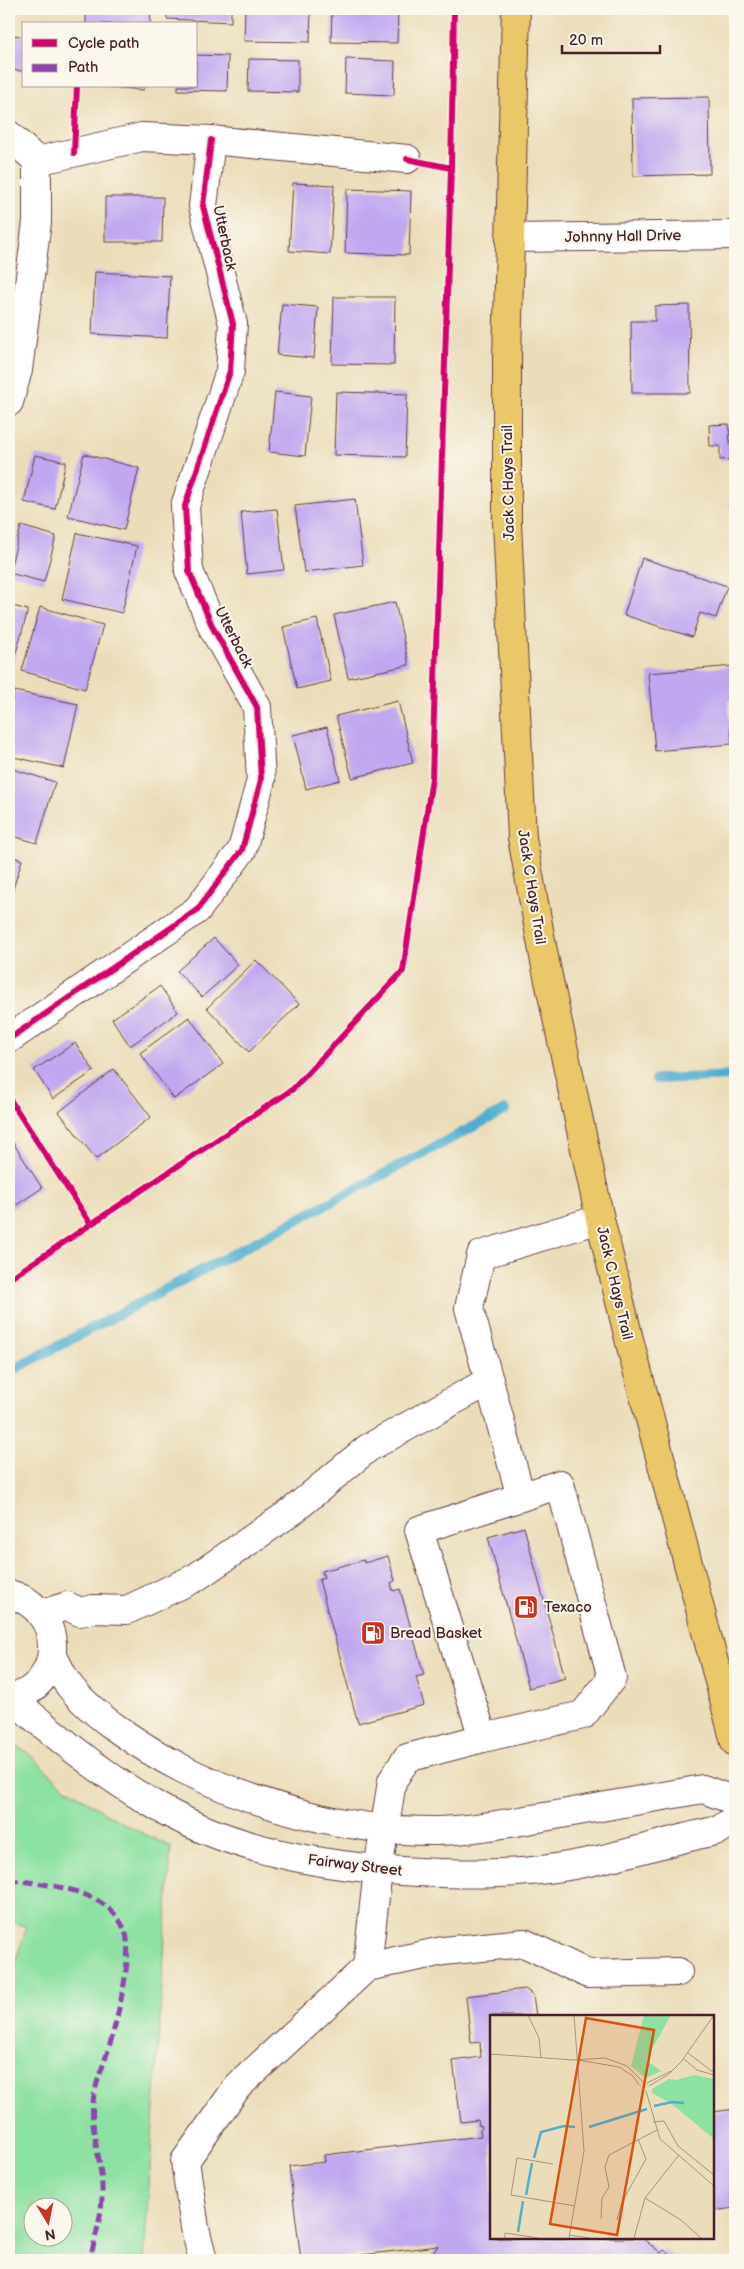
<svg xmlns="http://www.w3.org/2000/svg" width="744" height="2269" viewBox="0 0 744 2269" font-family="'Balsamiq Sans',sans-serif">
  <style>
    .green { fill: #8de1a3; stroke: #6c8067; fill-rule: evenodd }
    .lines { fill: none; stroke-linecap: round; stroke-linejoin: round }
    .stream { stroke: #50aecf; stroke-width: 10 }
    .building { fill: #c0a8f0 }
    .minor-casing { stroke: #623c40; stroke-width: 30 }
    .major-casing { stroke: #623c40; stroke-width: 30 }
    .minor { stroke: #fff; stroke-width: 28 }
    .major { stroke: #eac769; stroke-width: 28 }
    .quiet { stroke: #8e44ad; stroke-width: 5; stroke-dasharray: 10 5; stroke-linecap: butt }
    .cycleway-casing { stroke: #fbf7ec; stroke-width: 9 }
    .cycleway { stroke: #d6006c; stroke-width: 6 }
    .labels { text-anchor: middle; stroke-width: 4; stroke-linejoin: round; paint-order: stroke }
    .street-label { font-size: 15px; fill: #4a1f2b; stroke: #fbf7ec }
    .poi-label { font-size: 15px; fill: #4a1f2b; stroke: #fbf7ec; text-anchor: start }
    .inset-river { fill: none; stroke: #50aecf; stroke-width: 2.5 }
    .inset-road { fill: none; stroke: #ab9181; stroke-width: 1 }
    .view { fill: #d8530f; fill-opacity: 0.15; stroke: #d8530f; stroke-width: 2.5 }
    .inset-edge { fill: none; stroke: #4a1f2b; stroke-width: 2.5 }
  </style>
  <rect width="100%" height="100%" fill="#fbf7ec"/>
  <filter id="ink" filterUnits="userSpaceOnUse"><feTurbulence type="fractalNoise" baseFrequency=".02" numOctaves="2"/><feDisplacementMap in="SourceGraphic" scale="10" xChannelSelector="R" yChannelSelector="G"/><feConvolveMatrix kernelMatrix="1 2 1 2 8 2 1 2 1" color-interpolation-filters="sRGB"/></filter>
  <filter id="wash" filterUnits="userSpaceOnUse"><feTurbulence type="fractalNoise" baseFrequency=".0096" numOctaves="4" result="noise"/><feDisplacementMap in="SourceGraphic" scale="20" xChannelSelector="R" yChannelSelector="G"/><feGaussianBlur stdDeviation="1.12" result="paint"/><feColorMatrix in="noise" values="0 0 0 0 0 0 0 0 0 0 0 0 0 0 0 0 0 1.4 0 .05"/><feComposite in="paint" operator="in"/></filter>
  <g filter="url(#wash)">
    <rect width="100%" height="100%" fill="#ebddba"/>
    <path class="green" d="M 9,1743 L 27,1752 L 61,1784 L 96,1807 L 128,1826 L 171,1847 L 144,2260 L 9,2260 L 9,1980 L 27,1927 L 9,1921 ZM 32,2206 L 62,2206 L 62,2236 L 32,2236 Z"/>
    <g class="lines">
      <g class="stream">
        <path d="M 656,1079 L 735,1076"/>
        <path d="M 9,1372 L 505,1110"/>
      </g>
    </g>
    <g id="blocks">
      <g class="building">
        <path d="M 86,9 L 151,9 L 150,24 L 86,24 Z"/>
        <path d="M 167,9 L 231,9 L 231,22 L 167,19 Z"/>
        <path d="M 245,9 L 311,9 L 310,42 L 244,41 Z"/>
        <path d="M 332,9 L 398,9 L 397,43 L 331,42 Z"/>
        <path d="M 9,35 L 24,36 L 24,71 L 9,70 Z"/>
        <path d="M 196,55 L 228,56 L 227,91 L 178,90 L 178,86 L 196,86 Z"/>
        <path d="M 249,59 L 298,60 L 298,92 L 248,91 Z"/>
        <path d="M 346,59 L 395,61 L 394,95 L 345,93 Z"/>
        <path d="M 100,86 L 144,86 L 144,90 Z"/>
        <path d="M 709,97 L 710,174 L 633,176 L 632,98 Z"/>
        <path d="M 293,183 L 334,185 L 330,254 L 289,251 Z"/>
        <path d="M 347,189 L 411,191 L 409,255 L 345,253 Z"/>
        <path d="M 105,197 L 163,197 L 162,242 L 105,242 Z"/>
        <path d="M 95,272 L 170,276 L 167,338 L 92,334 Z"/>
        <path d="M 334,297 L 395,297 L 394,365 L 332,364 Z"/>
        <path d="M 282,304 L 318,307 L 314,358 L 277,355 Z"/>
        <path d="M 689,305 L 690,393 L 632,393 L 631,321 L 655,321 L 655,306 Z"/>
        <path d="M 275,392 L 311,396 L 305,456 L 269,452 Z"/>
        <path d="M 336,392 L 407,394 L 405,457 L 334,455 Z"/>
        <path d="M 729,424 L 730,445 L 735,445 L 735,459 L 720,460 L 720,446 L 710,446 L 709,425 Z"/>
        <path d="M 84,454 L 139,468 L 124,530 L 68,516 Z"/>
        <path d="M 35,455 L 66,462 L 55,509 L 24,502 Z"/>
        <path d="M 355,499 L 363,565 L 304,572 L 295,506 Z"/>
        <path d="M 735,501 L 735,520 L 729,503 Z"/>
        <path d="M 277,509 L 284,570 L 247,574 L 241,512 Z"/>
        <path d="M 21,526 L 56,536 L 44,582 L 9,573 Z"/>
        <path d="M 77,533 L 137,546 L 122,613 L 62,599 Z"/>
        <path d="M 642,558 L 727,586 L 716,618 L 700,613 L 692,637 L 624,615 Z"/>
        <path d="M 395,602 L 409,665 L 348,678 L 334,615 Z"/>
        <path d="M 9,605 L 28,610 L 12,667 L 9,666 Z"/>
        <path d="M 40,607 L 103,625 L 85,689 L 22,671 Z"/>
        <path d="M 317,619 L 331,681 L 297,689 L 283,627 Z"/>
        <path d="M 735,666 L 735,701 L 728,701 L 732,744 L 655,751 L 648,673 Z"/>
        <path d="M 14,691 L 78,704 L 64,768 L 9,756 L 9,715 Z"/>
        <path d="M 398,701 L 413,763 L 352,778 L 336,716 Z"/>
        <path d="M 327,727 L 340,780 L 306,789 L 293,735 Z"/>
        <path d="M 9,768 L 55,782 L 37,843 L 9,835 Z"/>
        <path d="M 9,856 L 22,860 L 9,902 Z"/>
        <path d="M 214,938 L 238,965 L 202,997 L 177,971 Z"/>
        <path d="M 256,960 L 299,1004 L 249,1052 L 207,1008 Z"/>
        <path d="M 160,986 L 178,1012 L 130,1046 L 112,1019 Z"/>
        <path d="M 189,1017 L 223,1064 L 174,1099 L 140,1053 Z"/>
        <path d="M 75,1043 L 94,1071 L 53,1099 L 34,1070 Z"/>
        <path d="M 114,1069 L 151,1117 L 96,1159 L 59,1112 Z"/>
        <path d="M 12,1141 L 42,1188 L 9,1210 L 9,1143 Z"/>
        <path d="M 524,1527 L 565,1678 L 529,1688 L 488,1537 Z"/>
        <path d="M 388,1556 L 395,1581 L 391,1583 L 393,1591 L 400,1589 L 424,1675 L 416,1677 L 424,1705 L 358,1723 L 319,1580 L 324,1578 L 322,1571 L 364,1560 L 364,1563 Z"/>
        <path d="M 525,1989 L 533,1995 L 536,2016 L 492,2016 L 492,2238 L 642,2238 L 661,2253 L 664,2250 L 678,2260 L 428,2260 L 438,2246 L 319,2260 L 301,2260 L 289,2166 L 325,2162 L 324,2155 L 481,2136 L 480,2130 L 482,2128 L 481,2125 L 479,2126 L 478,2120 L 461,2122 L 453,2061 L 481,2057 L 480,2042 L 471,2043 L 466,1996 Z"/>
        <path d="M 735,2109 L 735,2208 L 713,2211 L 713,2112 Z"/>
      </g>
    </g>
  </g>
  <g filter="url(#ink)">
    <use href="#blocks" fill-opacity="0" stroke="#623c40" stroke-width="1"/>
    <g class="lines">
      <defs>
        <g id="minor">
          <path d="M 9,135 L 37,161 L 142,137 L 211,140 L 407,159"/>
          <path d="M 510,238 L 735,235"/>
          <path d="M 9,402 L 18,370 L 37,222 L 37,161"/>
          <path d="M 9,1039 L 197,910 L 242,850 L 261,780 L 257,707 L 213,628 L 189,571 L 185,506 L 230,371 L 233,324 L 203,206 L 211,140"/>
          <path d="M 9,1594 C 66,1608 67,1686 9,1699"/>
          <path d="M 42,1614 L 67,1606 L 80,1612 L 93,1609 L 127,1610 L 195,1578 L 291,1512 L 368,1448 L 489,1381"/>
          <path d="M 52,1655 C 57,1663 61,1673 66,1681 C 88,1714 148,1751 183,1769 C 262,1808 350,1832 438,1831 C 476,1830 513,1822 550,1816 C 601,1807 652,1798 703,1789 L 735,1801"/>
          <path d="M 11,1698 C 55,1735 99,1772 148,1801 C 229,1851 325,1867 418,1872 C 462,1874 505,1875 548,1869 C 605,1862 662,1842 719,1830 L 735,1819"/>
          <path d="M 483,1738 L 419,1530 L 521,1497"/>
          <path d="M 367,1967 L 443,1951 L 524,1943 L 588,1974 L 678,1972"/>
          <path d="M 203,2260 L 195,2228 L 185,2161 L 238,2086 L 367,1967 L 378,1870 L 392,1781 L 407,1758 L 483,1738 L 583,1715 L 612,1678 L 560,1484 L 521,1497 L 469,1308 L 481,1255 L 600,1219"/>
        </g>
        <path id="major" d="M 516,9 L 507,359 L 507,523 L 522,838 L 545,962 L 600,1219 L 630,1343 L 735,1742"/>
      </defs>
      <use href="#minor" class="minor-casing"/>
      <use href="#major" class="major-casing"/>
      <use href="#minor" class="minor"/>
      <use href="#major" class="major"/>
      <path class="quiet" d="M 9,1880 C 47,1884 109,1889 125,1931 C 134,1954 117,2019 110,2044 C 105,2062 95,2083 93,2102 C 90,2131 102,2161 102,2189 C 103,2213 95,2237 90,2260"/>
      <defs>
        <g id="cycleway">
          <path d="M 74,153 L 77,86"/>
          <path d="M 451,168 L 454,9"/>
          <path d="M 9,1039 L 197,910 L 242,850 L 261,780 L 257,707 L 213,628 L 189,571 L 185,506 L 230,371 L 233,324 L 203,206 L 211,140"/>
          <path d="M 9,1098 L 90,1223"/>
          <path d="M 9,1279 L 293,1089 L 403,971 L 432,778 L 451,168 L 407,159"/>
        </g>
      </defs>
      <use href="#cycleway" class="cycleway-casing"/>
      <use href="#cycleway" class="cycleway"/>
    </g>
  </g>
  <defs>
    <symbol id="fuel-square" viewBox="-11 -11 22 22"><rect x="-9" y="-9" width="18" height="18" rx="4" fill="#c8321e" stroke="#fbf7ec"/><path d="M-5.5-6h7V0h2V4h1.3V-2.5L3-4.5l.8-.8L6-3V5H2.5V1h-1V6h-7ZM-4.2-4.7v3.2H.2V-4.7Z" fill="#fff"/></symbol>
  </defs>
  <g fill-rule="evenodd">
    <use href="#fuel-square" x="512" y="1593" width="28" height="28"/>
    <use href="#fuel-square" x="359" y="1619" width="28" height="28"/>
  </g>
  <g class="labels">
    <g class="street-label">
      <text transform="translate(623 236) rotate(-1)" y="5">Johnny Hall Drive</text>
      <text transform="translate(225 238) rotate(78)" y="5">Utterback</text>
      <text transform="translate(508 483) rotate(-91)" y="5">Jack C Hays Trail</text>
      <text transform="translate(234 637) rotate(63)" y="5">Utterback</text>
      <text transform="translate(532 887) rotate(81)" y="5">Jack C Hays Trail</text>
      <text transform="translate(615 1283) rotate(77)" y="5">Jack C Hays Trail</text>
      <text transform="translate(355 1865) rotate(7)" y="5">Fairway Street</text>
    </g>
    <g class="poi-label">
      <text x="544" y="1612">Texaco</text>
      <text x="390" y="1638">Bread Basket</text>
    </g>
  </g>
  <g transform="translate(490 2015)">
    <rect width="224" height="224" fill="#ebddba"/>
    <path d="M 154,0 L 181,0 L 156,45 L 171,56 L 156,63 L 141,51 ZM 204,60 L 224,64 L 224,124 L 182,89 L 162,78 L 162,74 L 179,64 L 186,65 Z" fill="#8de1a3"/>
    <path class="inset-river" d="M 164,91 L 182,87 L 194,88M 99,112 L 157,94M 44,143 L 51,117 L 74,111 L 85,112M 36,180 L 42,148M 28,217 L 33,186"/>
    <path class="inset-road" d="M 38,0 L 49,23 L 51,43M 198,38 L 224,58M 0,39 L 83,45 L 115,43 L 137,51 L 153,67M 194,44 L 207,55 L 224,60M 88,45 L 129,52 L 143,61 L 149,70M 157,68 L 181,56M 159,71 L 179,59 L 191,47 L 224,0M 156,76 L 170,124 L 224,171M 163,107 L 174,106 L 188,131 L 224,160M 63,149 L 27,143 L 21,180 L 85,191M 155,183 L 191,205 L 211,223M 111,204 L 112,183 L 119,172 L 115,152 L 119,140 L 167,115M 127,205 L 132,187 L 156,144 L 148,124M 79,220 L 100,223M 15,223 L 15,218 L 48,223M 79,223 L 94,136 L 84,0M 144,223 L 155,183 L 189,140"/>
    <path class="view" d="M 96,3 L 164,15 L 127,220 L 60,209 Z"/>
    <rect width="224" height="224" class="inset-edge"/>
  </g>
  <rect width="744" height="2269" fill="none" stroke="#fbf7ec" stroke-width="30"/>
  <rect x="22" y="22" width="175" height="65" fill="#fbf7ec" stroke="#b4a19f"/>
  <rect x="32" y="39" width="25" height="8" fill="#d6006c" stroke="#b4a19f"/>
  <text x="68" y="48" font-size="15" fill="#4a1f2b">Cycle path</text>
  <rect x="32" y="64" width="25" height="8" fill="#8e44ad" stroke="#b4a19f"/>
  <text x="68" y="72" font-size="15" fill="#4a1f2b">Path</text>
  <g transform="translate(48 2222) rotate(170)"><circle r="24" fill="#fbf7ec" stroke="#b4a19f"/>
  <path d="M0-4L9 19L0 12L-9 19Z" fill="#c8321e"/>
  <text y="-8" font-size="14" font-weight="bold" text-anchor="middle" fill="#4a1f2b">N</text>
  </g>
  <path d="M562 45v8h98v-8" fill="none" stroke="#4a1f2b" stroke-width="2.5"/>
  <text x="569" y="45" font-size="15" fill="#4a1f2b" stroke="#fbf7ec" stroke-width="4" paint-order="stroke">20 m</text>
</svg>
